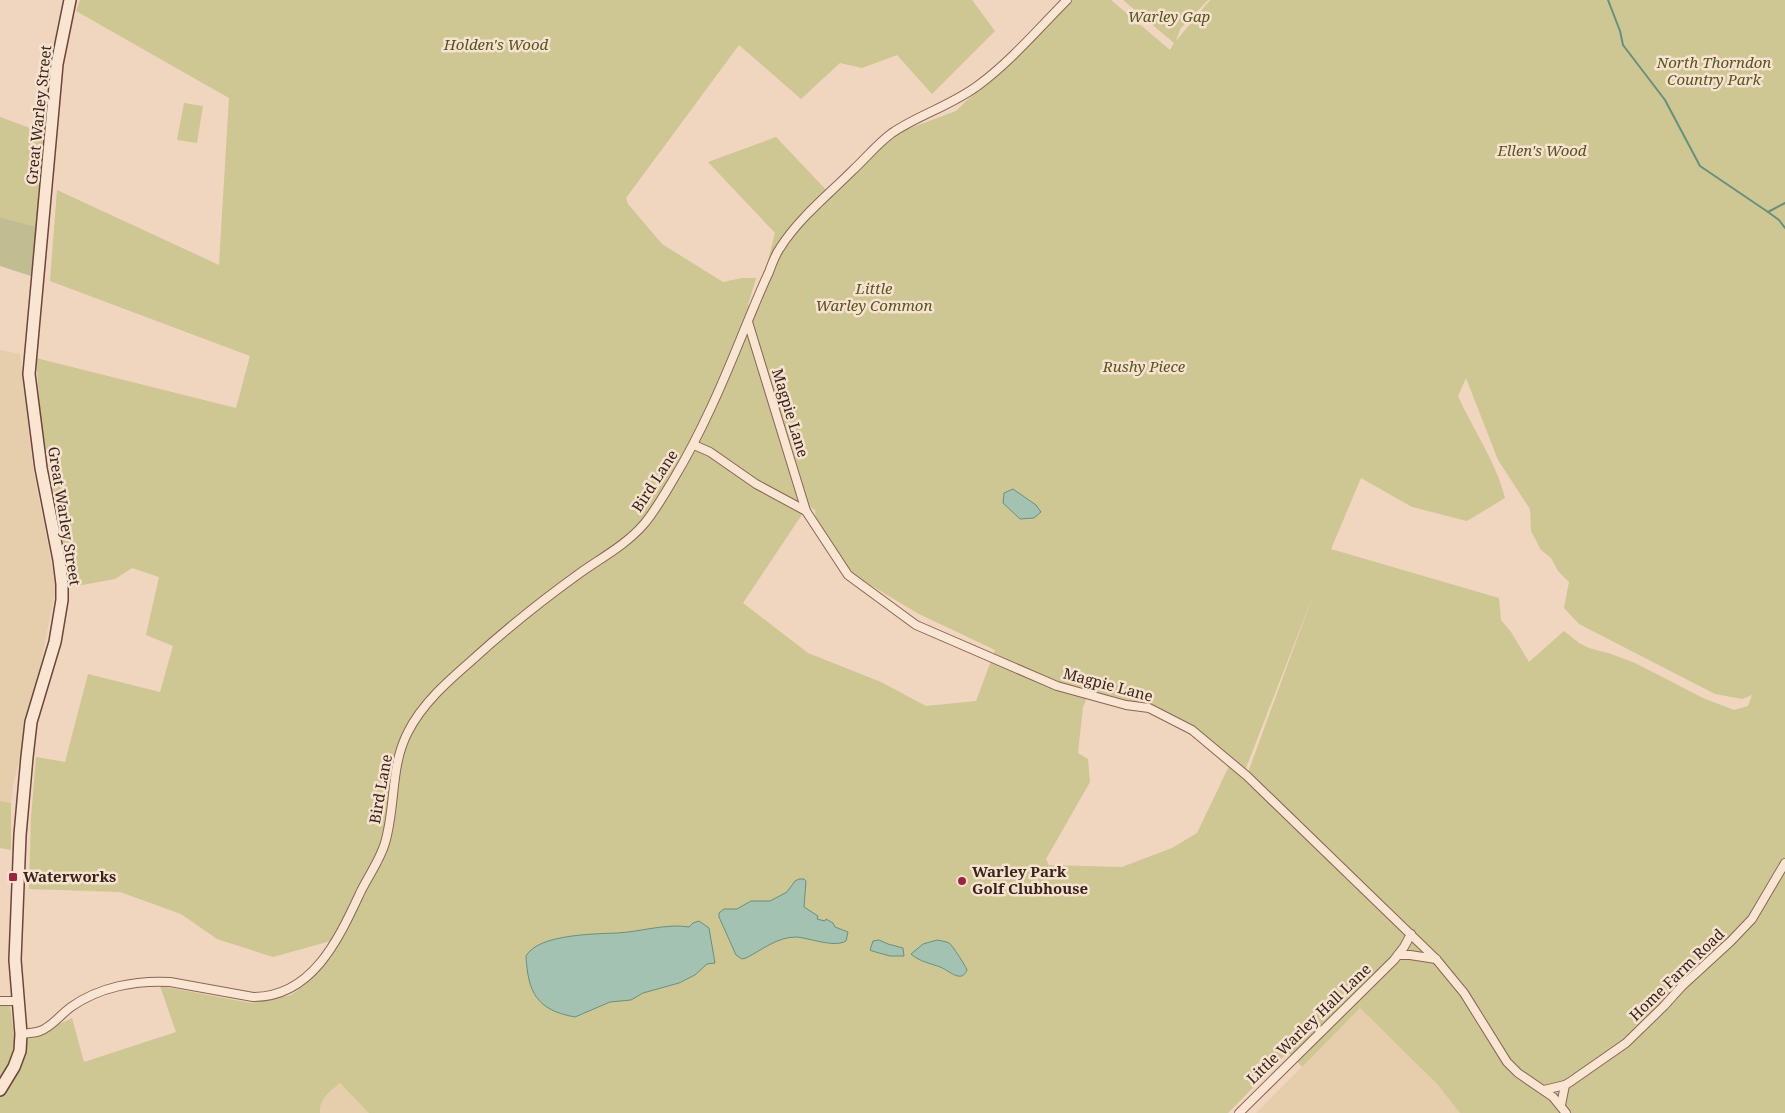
<svg xmlns="http://www.w3.org/2000/svg" width="1785" height="1113" viewBox="0 0 1785 1113" font-family="'Noto Serif',serif">
  <style>
    .farmland { fill: #e6ceac }
    .green { fill: #cec693; fill-rule: evenodd }
    .cemetery { fill: #c2bc93 }
    .water { fill: #a3c2b1; stroke: #69907d }
    .lines { fill: none; stroke-linecap: round; stroke-linejoin: round }
    .stream { stroke: #69907d; stroke-width: 2 }
    .minor-casing { stroke: #896557; stroke-width: 10 }
    .secondary-casing { stroke: #6b463a; stroke-width: 14 }
    .minor { stroke: #fae5d3; stroke-width: 8 }
    .secondary { stroke: #fae5d3; stroke-width: 11 }
    .poi-dot { fill: #9b2442; stroke: #f7e2cf; stroke-width: 2 }
    .labels { text-anchor: middle; stroke-width: 5; stroke-linejoin: round; paint-order: stroke }
    .park-label { font-size: 15px; font-style: italic; fill: #565622; stroke: #f7e2cf }
    .street-label { font-size: 15px; fill: #38231c; stroke: #f7e2cf }
    .poi-label { font-size: 15px; font-weight: bold; fill: #38231c; stroke: #f7e2cf; text-anchor: start }
  </style>
  <rect width="100%" height="100%" fill="#f0d5bf"/>
  <g class="farmland">
    <path d="M 0,350 L 20,354 L 33,468 L 56,586 L 34,699 L 13,786 L 11,803 L 0,801 Z"/>
    <path d="M 1360,1008 L 1437,1084 L 1460,1113 L 1256,1113 Z"/>
    <path d="M 348,1075 L 380,1113 L 320,1113 L 319,1109 L 324,1098 Z"/>
  </g>
  <g class="green">
    <path d="M 80,0 L 972,0 L 995,31 L 932,94 L 897,55 L 862,68 L 840,63 L 801,99 L 739,45 L 626,198 L 628,204 L 662,244 L 723,282 L 742,278 L 756,278 L 748,305 L 756,308 L 775,233 L 708,162 L 776,137 L 831,195 L 872,154 L 905,130 L 956,111 L 1070,0 L 1111,0 L 1170,50 L 1174,43 L 1123,0 L 1208,0 L 1180,29 L 1176,41 L 1210,0 L 1785,0 L 1785,1113 L 1460,1113 L 1437,1084 L 1360,1008 L 1302,1067 L 1288,1052 L 1228,1113 L 369,1113 L 340,1083 C 331,1091 318,1100 320,1113 L 0,1113 L 0,1097 L 19,1069 L 28,1039 L 72,1018 L 84,1062 L 176,1032 L 160,986 L 251,1003 L 291,995 L 310,981 L 338,939 L 273,957 L 217,939 L 181,914 L 120,892 L 29,889 L 31,818 L 36,757 L 65,762 L 88,674 L 160,692 L 173,646 L 146,635 L 159,577 L 132,568 L 115,579 L 71,587 L 41,422 L 36,358 L 236,408 L 250,356 L 50,281 L 57,190 L 219,265 L 229,98 L 76,11 ZM 1466,378 L 1498,460 L 1530,509 L 1531,531 L 1541,550 L 1551,558 L 1558,571 L 1569,582 L 1564,608 L 1579,624 L 1715,694 L 1742,699 L 1752,695 L 1748,706 L 1734,710 L 1703,698 L 1635,663 L 1611,654 L 1589,648 L 1579,643 L 1564,631 L 1529,662 L 1511,632 L 1501,620 L 1499,598 L 1331,549 L 1361,478 L 1412,507 L 1467,521 L 1505,498 C 1496,461 1473,430 1458,396 ZM 794,455 L 808,506 L 815,510 L 816,522 L 825,531 L 834,555 L 852,574 L 919,614 L 995,650 L 976,701 L 926,706 L 881,682 L 808,653 L 743,603 L 803,513 L 806,511 ZM 1314,593 L 1247,775 L 1244,773 ZM 1088,695 L 1149,708 L 1192,730 L 1231,762 L 1197,833 L 1172,848 L 1122,867 L 1049,865 L 1046,859 L 1090,782 L 1088,759 L 1078,753 L 1083,707 Z"/>
    <path d="M 184,103 L 203,106 L 197,143 L 177,140 Z"/>
    <path d="M 0,117 L 43,133 L 37,227 L 0,217 Z"/>
    <path d="M 0,801 L 11,803 L 11,850 L 0,848 Z"/>
    <path d="M 0,1005 L 10,1005 L 15,1043 L 10,1060 L 0,1080 Z"/>
  </g>
  <path class="cemetery" d="M 0,217 L 37,227 L 31,276 L 0,266 Z"/>
  <g class="water">
    <path d="M 1013,489 L 1036,505 L 1041,512 L 1034,518 L 1020,519 L 1003,503 L 1004,493 Z"/>
    <path d="M 799,879 L 804,879 L 806,881 L 804,907 L 818,916 L 817,919 L 825,921 L 826,919 L 833,923 L 835,927 L 848,932 L 846,941 C 834,948 810,938 796,937 C 777,937 762,950 746,958 L 742,959 L 736,955 L 719,917 L 719,913 L 724,909 L 737,909 L 751,901 L 770,901 L 787,892 L 795,881 Z"/>
    <path d="M 699,921 L 709,928 L 715,963 L 707,964 L 695,975 L 679,983 L 643,993 L 631,1000 L 610,1002 L 575,1017 C 536,1010 528,992 526,956 C 538,934 595,934 617,933 C 639,932 668,923 689,927 L 693,923 Z"/>
    <path d="M 879,940 L 888,944 L 903,948 L 904,956 L 890,956 L 872,951 L 870,950 L 873,941 Z"/>
    <path d="M 937,940 C 941,941 945,941 949,943 C 953,946 965,965 967,970 C 965,974 963,977 958,976 C 952,975 946,969 940,967 C 930,963 920,962 911,954 L 923,944 Z"/>
  </g>
  <g class="lines">
    <g class="stream">
      <path d="M 1608,0 L 1620,31 L 1623,45 L 1665,100 L 1700,166 L 1768,212 L 1779,220 L 1785,228"/>
      <path d="M 1768,212 L 1785,203"/>
    </g>
    <defs>
      <g id="minor">
        <path d="M 748,322 L 806,511"/>
        <path d="M 694,445 L 710,452 L 756,484 L 806,511 L 848,575 L 916,625 L 1057,686 L 1126,705 L 1149,708 L 1192,730 L 1247,776 L 1436,959 L 1464,993 L 1507,1062 L 1518,1073 L 1553,1097 L 1566,1113"/>
        <path d="M 1398,955 L 1410,955 L 1436,959"/>
        <path d="M 0,1001 L 18,1001"/>
        <path d="M 21,1034 C 27,1033 35,1033 40,1031 C 52,1027 61,1014 71,1007 C 99,987 136,980 170,982 L 253,997 C 313,997 339,938 361,891 C 369,875 380,860 385,843 C 396,806 390,766 408,732 C 422,704 447,682 470,662 C 505,630 541,601 580,573 C 601,558 626,545 644,524 C 655,511 664,495 673,480 C 702,432 724,380 745,328 C 753,309 760,291 769,272 C 772,264 775,255 780,248 C 799,218 828,195 853,170 C 866,158 878,143 892,133 C 920,114 953,105 980,84 C 1012,60 1039,28 1067,0"/>
        <path d="M 1544,1090 L 1565,1085 L 1570,1082 L 1626,1043 L 1664,1006 L 1682,986 L 1731,941 L 1752,919 L 1785,863"/>
        <path d="M 1561,1105 L 1565,1085"/>
        <path d="M 1239,1113 L 1394,960 L 1404,947 L 1411,934"/>
      </g>
      <path id="secondary" d="M 0,1090 L 14,1067 L 20,1051 L 21,1034 L 15,960 L 20,835 L 27,757 L 31,722 L 55,642 L 62,600 L 62,584 L 59,560 L 41,468 L 29,374 L 57,64 L 70,0"/>
    </defs>
    <use href="#minor" class="minor-casing"/>
    <use href="#secondary" class="secondary-casing"/>
    <use href="#minor" class="minor"/>
    <use href="#secondary" class="secondary"/>
  </g>
  <g class="poi-dot">
    <rect x="8" y="872" width="10" height="10" rx="2.5"/>
    <circle cx="962" cy="881" r="5"/>
  </g>
  <g class="labels">
    <g class="park-label">
      <text x="1169" y="22">Warley Gap</text>
      <text x="496" y="50">Holden's Wood</text>
      <text x="1714" y="68">North Thorndon<tspan x="1714" dy="17">Country Park</tspan></text>
      <text x="1542" y="156">Ellen's Wood</text>
      <text x="874" y="294">Little<tspan x="874" dy="17">Warley Common</tspan></text>
      <text x="1144" y="372">Rushy Piece</text>
    </g>
    <g class="street-label">
      <text transform="translate(39 115) rotate(-84)" y="5">Great Warley Street</text>
      <text transform="translate(790 413) rotate(73)" y="5">Magpie Lane</text>
      <text transform="translate(655 481) rotate(-57)" y="5">Bird Lane</text>
      <text transform="translate(64 516) rotate(81)" y="5">Great Warley Street</text>
      <text transform="translate(1108 685) rotate(15)" y="5">Magpie Lane</text>
      <text transform="translate(381 789) rotate(-80)" y="5">Bird Lane</text>
      <text transform="translate(1677 975) rotate(-44)" y="5">Home Farm Road</text>
      <text transform="translate(1309 1024) rotate(-44)" y="5">Little Warley Hall Lane</text>
    </g>
    <g class="poi-label">
      <text x="972" y="877">Warley Park<tspan x="972" dy="17">Golf Clubhouse</tspan></text>
      <text x="23" y="882">Waterworks</text>
    </g>
  </g>
</svg>
